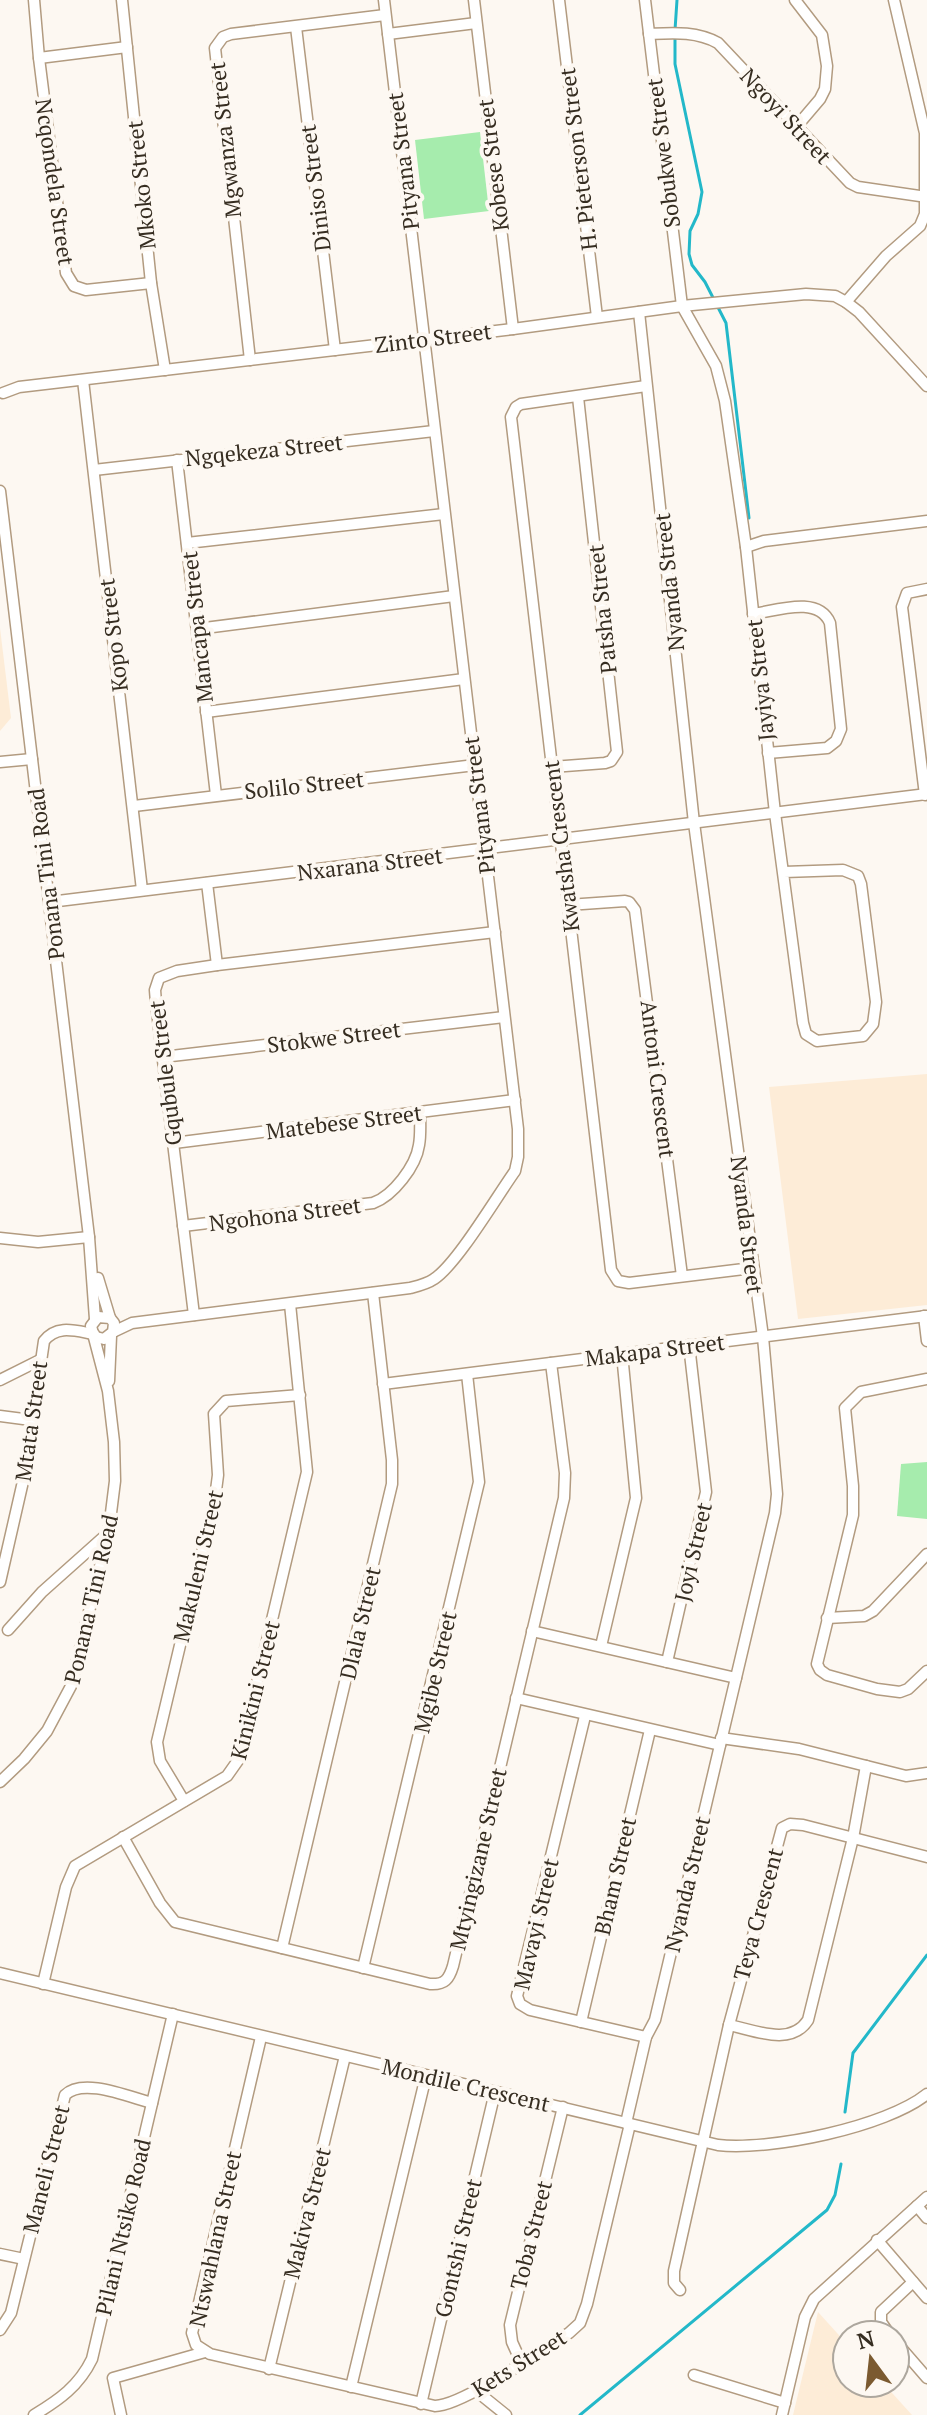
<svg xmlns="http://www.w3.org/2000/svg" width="927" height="2415" viewBox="0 0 927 2415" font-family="'PT Serif',serif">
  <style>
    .built { fill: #fdecd7 }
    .green { fill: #a6ecad }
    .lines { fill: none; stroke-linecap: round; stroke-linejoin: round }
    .stream { stroke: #23b8c9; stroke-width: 3 }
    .minor-casing { stroke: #b29b80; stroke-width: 13 }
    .minor { stroke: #fff; stroke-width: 10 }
    .labels { text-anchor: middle; stroke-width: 8; stroke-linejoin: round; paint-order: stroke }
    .street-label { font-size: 22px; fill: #362d21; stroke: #fdf8f2 }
  </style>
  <rect width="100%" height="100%" fill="#fdf8f2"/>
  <g class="built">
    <path d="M 0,628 L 11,718 L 0,731 Z"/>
    <path d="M 927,1074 L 927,1305 L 798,1319 L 769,1087 Z"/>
    <path d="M 818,2312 L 847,2344 L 847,2383 L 883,2383 L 912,2415 L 793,2415 Z"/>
  </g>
  <g class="green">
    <path d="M 480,132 L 489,211 L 424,219 L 415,140 Z"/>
    <path d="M 927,1462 L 927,1519 L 897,1516 L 901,1464 Z"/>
  </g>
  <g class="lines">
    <g class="stream">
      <path d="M 675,30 L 677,0"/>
      <path d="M 675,38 L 675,64 L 702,192 L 698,214 L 690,231 L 689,254 L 692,265 L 705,282 L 726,323 L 749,518"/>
      <path d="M 845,2112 L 853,2053 L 927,1955"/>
      <path d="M 580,2415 L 827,2210 L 835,2195 L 841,2164"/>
    </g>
    <defs>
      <g id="minor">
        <path d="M 34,0 L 39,58 L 66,273 L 74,286 L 86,290 L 151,283"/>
        <path d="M 122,0 L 151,283 L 165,370"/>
        <path d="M 474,0 L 513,329"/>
        <path d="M 559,0 L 597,317"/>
        <path d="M 645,0 L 682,306 L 716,366 L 725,401 L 746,547 L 775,813 L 803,1023 L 806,1034 L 817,1041 L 863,1036 L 873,1024 L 876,1002 L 861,884 L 858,876 L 843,870 L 784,872"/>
        <path d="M 795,0 L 822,35 L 827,66 L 825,89 L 820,99 L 797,126"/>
        <path d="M 296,27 L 335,350"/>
        <path d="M 388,34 L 476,23"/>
        <path d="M 649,34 C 673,33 696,31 718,43 L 850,183 L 858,187 L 927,197"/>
        <path d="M 39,58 L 127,47"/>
        <path d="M 846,302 L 886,256 L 920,226 L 925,214 L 925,133 L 894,0"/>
        <path d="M 250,360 L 215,48 L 223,37 L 231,34 L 385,15"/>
        <path d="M 83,380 L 142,890"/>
        <path d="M 646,386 L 521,404 L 516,407 L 511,417 L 611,1270 L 618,1281 L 629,1283 L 752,1268"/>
        <path d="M 3,393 L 19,387 L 513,329 L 682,306 L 806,294 L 835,296 L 846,302 L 859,312 L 927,386"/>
        <path d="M 177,460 L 216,795"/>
        <path d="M 94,470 L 434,431"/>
        <path d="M 0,491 L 89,1237 L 95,1319"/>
        <path d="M 187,543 L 444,514"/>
        <path d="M 746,547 L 764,541 L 927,521"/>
        <path d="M 753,614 C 776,611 818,595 830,623 L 841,729 L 836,741 L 827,748 L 768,753"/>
        <path d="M 197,629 L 454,596"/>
        <path d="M 206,712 L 464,679"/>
        <path d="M 0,762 L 32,759"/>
        <path d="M 552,767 L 605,763 L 611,761 L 617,752 L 578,397"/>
        <path d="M 925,795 L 902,607 L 907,593 L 927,589"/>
        <path d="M 134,806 L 475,765"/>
        <path d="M 207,883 L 217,965"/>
        <path d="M 50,902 L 927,794"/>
        <path d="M 568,905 L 625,901 L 629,902 L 635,910 L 682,1276"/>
        <path d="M 163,1057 L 504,1017"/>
        <path d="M 174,1143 L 515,1100"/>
        <path d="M 183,1226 L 373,1203 C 393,1196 416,1166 419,1145 C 421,1134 420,1123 420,1112"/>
        <path d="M 0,1238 L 38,1242 L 89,1237"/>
        <path d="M 98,1278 L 110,1318"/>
        <path d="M 194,1315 L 156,1003 L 155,990 L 159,978 L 177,971 L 217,965 L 495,932"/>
        <path d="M 924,1316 L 927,1341"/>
        <path d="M 113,1332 L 132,1323 L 410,1288 C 418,1286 427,1284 434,1279 C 457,1264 497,1196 515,1171 L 518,1157 L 518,1129 L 384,0"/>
        <path d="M 927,1379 L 861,1392 L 845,1408 L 853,1486 L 853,1515 L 817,1664 L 820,1670 L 827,1675 L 877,1689 L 900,1692 L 908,1689 L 927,1671"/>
        <path d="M 0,1380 L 40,1360"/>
        <path d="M 109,1381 L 111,1336"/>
        <path d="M 383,1384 L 927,1316"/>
        <path d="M 0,1416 L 31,1420"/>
        <path d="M 0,1582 L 24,1477 L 44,1341 C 57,1324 76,1331 94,1334"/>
        <path d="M 827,1618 L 864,1616 L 873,1611 L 927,1554"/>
        <path d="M 8,1630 L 42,1592 L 107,1534"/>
        <path d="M 532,1631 L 736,1678"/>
        <path d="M 601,1646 L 636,1498 L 622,1354"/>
        <path d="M 667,1662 L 706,1492 L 689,1345"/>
        <path d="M 516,1698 L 720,1745"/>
        <path d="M 585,1716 L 517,1996 L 520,2004 L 530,2010 L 646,2037"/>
        <path d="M 721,1738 L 799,1749 L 906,1776 L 927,1773"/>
        <path d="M 0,1782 L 24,1759 L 47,1731 L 71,1686 L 109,1529 L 115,1481 L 114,1442 L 108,1391 L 91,1326 L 98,1317 L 110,1318 L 114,1323 L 113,1332 L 104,1339 L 96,1337"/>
        <path d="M 184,1801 L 160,1761 L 157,1742 L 215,1498 L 218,1475 L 214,1414 L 226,1401 L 300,1395"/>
        <path d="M 123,1837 L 160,1903 L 175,1922 L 430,1984 C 445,1985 449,1979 453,1966 L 564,1498 L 565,1473 L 551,1363"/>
        <path d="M 282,1948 L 392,1484 L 392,1460 L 373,1293"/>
        <path d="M 363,1968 L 479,1482 L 467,1374"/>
        <path d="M 0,1973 L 718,2145 C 770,2151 886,2127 927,2094"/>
        <path d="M 43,1984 L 66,1887 L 75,1866 L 227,1776 L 239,1759 L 307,1472 L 290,1304"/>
        <path d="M 581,2022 L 650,1730"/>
        <path d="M 729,2025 C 754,2030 791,2047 808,2020 L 853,1838 L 866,1766"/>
        <path d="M 261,2037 L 192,2333 L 196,2345 L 210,2354 L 435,2406 C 462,2406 542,2350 569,2333 L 580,2323 L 587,2304 L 630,2124"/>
        <path d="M 626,2123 L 646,2037 L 655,2020 L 775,1513 L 777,1494 L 763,1337 L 694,823 L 639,312"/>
        <path d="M 917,2206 L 927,2218"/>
        <path d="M 877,2240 L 927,2298"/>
        <path d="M 0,2254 L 24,2259"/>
        <path d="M 680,2290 L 674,2283 L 674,2271 L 729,2025 L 782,1828 L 790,1824 L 803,1825 L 927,1857"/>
        <path d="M 0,2330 L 11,2313 L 65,2095 C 83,2077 129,2097 152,2103"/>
        <path d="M 890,2335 L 881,2322 L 881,2312 L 913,2282"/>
        <path d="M 895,2341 L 927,2378"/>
        <path d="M 521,2362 L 512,2342 L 510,2325 L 563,2107"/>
        <path d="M 269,2369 L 345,2056"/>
        <path d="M 694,2375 L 785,2403"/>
        <path d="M 351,2387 L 426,2076"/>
        <path d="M 475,2390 L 506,2415"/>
        <path d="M 421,2404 L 495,2092"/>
        <path d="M 34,2415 C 59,2400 79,2386 92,2359 L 173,2014"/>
        <path d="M 121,2415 L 113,2378 L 205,2352"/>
        <path d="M 782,2415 L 805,2317 L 814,2299 L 927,2197"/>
      </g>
    </defs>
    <use href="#minor" class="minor-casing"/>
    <use href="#minor" class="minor"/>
  </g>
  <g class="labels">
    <g class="street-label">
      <text transform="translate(786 116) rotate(47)" y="8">Ngoyi Street</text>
      <text transform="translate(225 140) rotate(-96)" y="8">Mgwanza Street</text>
      <text transform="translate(663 153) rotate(-97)" y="8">Sobukwe Street</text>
      <text transform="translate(578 159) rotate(-97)" y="8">H. Pieterson Street</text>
      <text transform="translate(403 161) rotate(-97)" y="8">Pityana Street</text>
      <text transform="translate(493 165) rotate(-97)" y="8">Kobese Street</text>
      <text transform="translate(55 182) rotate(82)" y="8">Ncqondela Street</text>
      <text transform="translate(141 185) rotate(-96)" y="8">Mkoko Street</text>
      <text transform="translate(315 188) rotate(-97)" y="8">Diniso Street</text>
      <text transform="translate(433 338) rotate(-7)" y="8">Zinto Street</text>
      <text transform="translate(264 450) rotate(-6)" y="8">Ngqekeza Street</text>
      <text transform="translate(669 582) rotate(-96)" y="8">Nyanda Street</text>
      <text transform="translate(602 609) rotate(-96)" y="8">Patsha Street</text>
      <text transform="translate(197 627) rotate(-96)" y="8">Mancapa Street</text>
      <text transform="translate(113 635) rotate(-97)" y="8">Kopo Street</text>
      <text transform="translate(760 680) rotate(-96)" y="8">Jayiya Street</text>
      <text transform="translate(304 785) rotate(-6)" y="8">Solilo Street</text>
      <text transform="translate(479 805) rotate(-97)" y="8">Pityana Street</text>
      <text transform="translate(561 846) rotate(-97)" y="8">Kwatsha Crescent</text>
      <text transform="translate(370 864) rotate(-7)" y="8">Nxarana Street</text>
      <text transform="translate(46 874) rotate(-97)" y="8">Ponana Tini Road</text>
      <text transform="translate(334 1037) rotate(-7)" y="8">Stokwe Street</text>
      <text transform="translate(165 1073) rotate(-97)" y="8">Gqubule Street</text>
      <text transform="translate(658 1079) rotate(83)" y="8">Antoni Crescent</text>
      <text transform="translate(344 1122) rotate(-7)" y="8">Matebese Street</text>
      <text transform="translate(285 1214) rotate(-7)" y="8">Ngohona Street</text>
      <text transform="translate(747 1225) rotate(83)" y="8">Nyanda Street</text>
      <text transform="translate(655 1350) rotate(-7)" y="8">Makapa Street</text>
      <text transform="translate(31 1421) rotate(-82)" y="8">Mtata Street</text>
      <text transform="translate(693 1552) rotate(-77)" y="8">Joyi Street</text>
      <text transform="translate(198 1566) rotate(-77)" y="8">Makuleni Street</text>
      <text transform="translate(91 1599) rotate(-77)" y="8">Ponana Tini Road</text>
      <text transform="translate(360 1623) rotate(-77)" y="8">Dlala Street</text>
      <text transform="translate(435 1672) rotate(-77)" y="8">Mgibe Street</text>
      <text transform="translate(255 1690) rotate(-76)" y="8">Kinikini Street</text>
      <text transform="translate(478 1859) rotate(-77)" y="8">Mtyingizane Street</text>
      <text transform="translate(615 1876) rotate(-77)" y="8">Bham Street</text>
      <text transform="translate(687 1884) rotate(-77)" y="8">Nyanda Street</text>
      <text transform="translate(758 1914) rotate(-75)" y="8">Teya Crescent</text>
      <text transform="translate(536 1924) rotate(-77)" y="8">Mavayi Street</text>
      <text transform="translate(466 2085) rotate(13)" y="8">Mondile Crescent</text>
      <text transform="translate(46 2169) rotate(-76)" y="8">Maneli Street</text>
      <text transform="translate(307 2213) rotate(-76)" y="8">Makiva Street</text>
      <text transform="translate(123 2227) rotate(-77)" y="8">Pilani Ntsiko Road</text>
      <text transform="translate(531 2235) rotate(-76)" y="8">Toba Street</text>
      <text transform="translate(215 2239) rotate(-78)" y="8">Ntswahlana Street</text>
      <text transform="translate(458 2248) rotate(-77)" y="8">Gontshi Street</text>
      <text transform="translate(519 2363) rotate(-32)" y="8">Kets Street</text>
    </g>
  </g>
  <g transform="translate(871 2359) rotate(345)"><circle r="38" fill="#fdf8f2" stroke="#ada79e" stroke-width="2"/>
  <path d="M0-6L14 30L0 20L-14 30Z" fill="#7b5a30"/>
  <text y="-12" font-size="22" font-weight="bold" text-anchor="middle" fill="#362d21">N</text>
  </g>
</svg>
